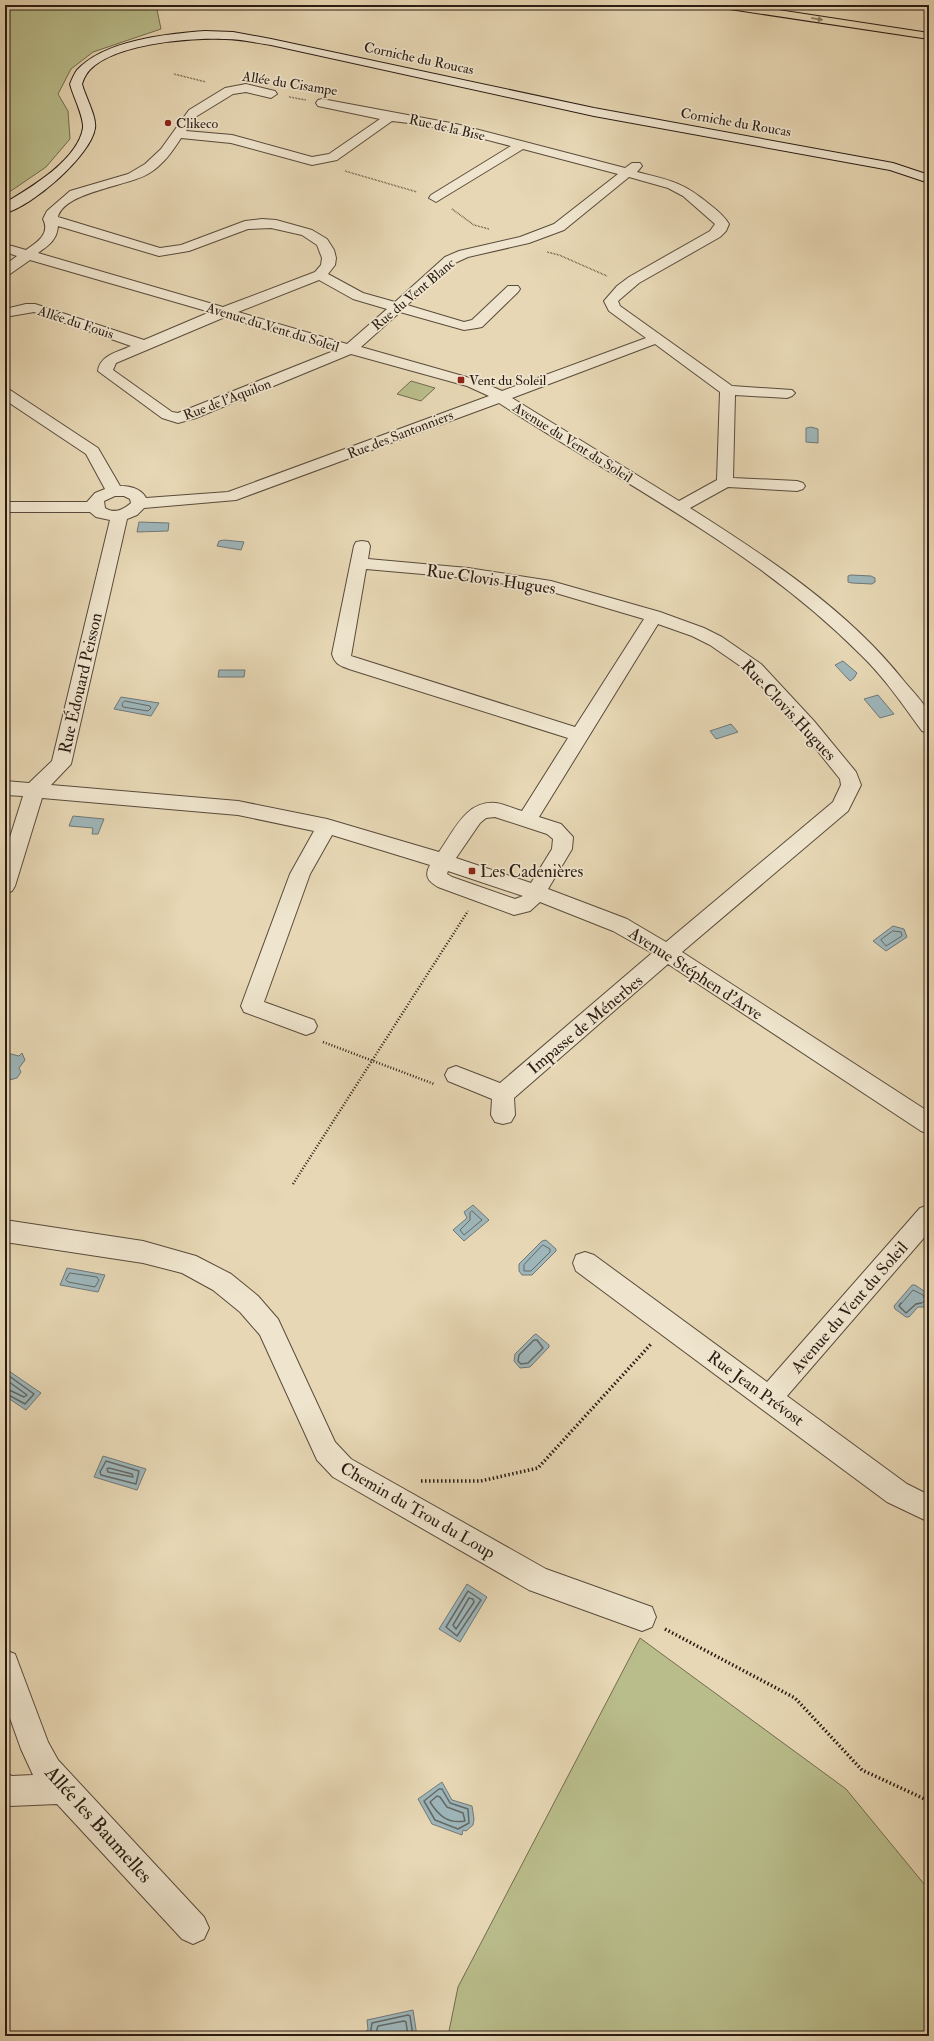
<svg xmlns="http://www.w3.org/2000/svg" width="934" height="2041" viewBox="0 0 934 2041" font-family="'IM FELL Double Pica',serif">
  <style>
    .green { fill: #b9bd8b; stroke: #726c4f }
    .water { fill: #9eb6ba; stroke: #707877 }
    .lines { fill: none; stroke-linecap: round; stroke-linejoin: round }
    .shore-far1 { stroke: #646966; stroke-width: 1 }
    .shore { stroke: #646966; stroke-width: 1.5 }
    .minor-casing { stroke: #594b3b; stroke-width: 2 }
    .secondary-casing { stroke: #2a1c13; stroke-width: 2 }
    .motorway-casing { stroke: #2a1c13; stroke-width: 2 }
    .path-far2 { stroke: #2a1c13; stroke-width: 1.5; stroke-dasharray: 0.5 1; stroke-linecap: butt }
    .path-far1 { stroke: #2a1c13; stroke-width: 2.5; stroke-dasharray: 1 2; stroke-linecap: butt }
    .path { stroke: #2a1c13; stroke-width: 3.5; stroke-dasharray: 1.5 2.5; stroke-linecap: butt }
    .minor { fill: #efe5ce; fill-rule: evenodd }
    .secondary { fill: #efe5ce; fill-rule: evenodd }
    .motorway { fill: #e7d7b4; fill-rule: evenodd }
    .oneway { fill: #887a64 }
    .poi-dot { fill: #8f2418; stroke: #efe5ce; stroke-width: 1.5 }
    .labels { text-anchor: middle; stroke-width: 3.5; stroke-linejoin: round; paint-order: stroke }
    .far-street-label { font-size: 14px; fill: #2a1c13; stroke: #efe5ce }
    .far-poi-label { font-size: 14px; fill: #2a1c13; stroke: #efe5ce; text-anchor: start }
    .street-label { font-size: 17px; fill: #2a1c13; stroke: #efe5ce }
    .poi-label { font-size: 17px; fill: #2a1c13; stroke: #efe5ce; text-anchor: start }
    .near-street-label { font-size: 20px; fill: #2a1c13; stroke: #efe5ce }
  </style>
  <rect width="100%" height="100%" fill="#e7d7b4"/>
  <filter id="stains"><feTurbulence type="fractalNoise" baseFrequency=".005" numOctaves="4"/><feColorMatrix values="0 0 0 0 .2 0 0 0 0 .09 0 0 0 0 .02 0 0 0 .5 -.17"/></filter>
  <radialGradient id="worn" r=".72"><stop offset=".6" stop-color="#630" stop-opacity="0"/><stop offset="1" stop-color="#630" stop-opacity=".3"/></radialGradient>
  <g class="green">
    <path d="M 5,5 L 156,5 L 161,29 L 93,52 L 71,69 L 58,94 L 68,111 L 70,139 L 46,167 L 5,195 Z"/>
    <path d="M 411,381 L 435,388 L 421,401 L 397,394 Z"/>
    <path d="M 640,1638 L 846,1789 L 929,1890 L 929,2036 L 448,2036 L 458,1987 Z"/>
  </g>
  <g class="water">
    <path d="M 811,427 L 818,429 L 818,443 L 806,442 L 806,428 Z"/>
    <path d="M 139,522 L 169,523 L 168,531 L 137,532 Z"/>
    <path d="M 224,540 L 244,542 L 241,550 L 217,546 L 219,541 Z"/>
    <path d="M 851,575 L 871,576 L 875,578 L 875,582 L 872,584 L 852,583 L 848,582 L 848,576 Z"/>
    <path d="M 843,661 L 857,673 L 854,678 L 850,681 L 835,665 Z"/>
    <path d="M 219,670 L 245,670 L 244,677 L 218,677 Z"/>
    <path d="M 878,695 L 894,714 L 880,718 L 864,699 Z"/>
    <path d="M 121,697 L 159,703 L 151,716 L 114,709 Z"/>
    <path d="M 731,724 L 738,732 L 716,739 L 710,731 Z"/>
    <path d="M 73,816 L 104,819 L 98,834 L 92,834 L 93,828 L 69,826 Z"/>
    <path d="M 893,926 L 904,929 L 907,937 L 886,951 L 873,941 Z"/>
    <path d="M 7,1053 L 19,1056 L 22,1053 L 25,1060 L 19,1068 L 21,1072 L 17,1078 L 5,1081 L 5,1055 Z"/>
    <path d="M 473,1205 L 489,1220 L 464,1241 L 453,1230 L 467,1218 L 464,1212 Z"/>
    <path d="M 546,1240 L 556,1249 L 556,1251 L 532,1275 L 522,1275 L 519,1271 L 519,1264 L 542,1241 Z"/>
    <path d="M 67,1268 L 105,1275 L 98,1292 L 60,1285 Z"/>
    <path d="M 912,1285 L 915,1285 L 927,1293 L 929,1301 L 924,1307 L 918,1307 L 909,1317 L 906,1317 L 895,1309 L 894,1306 Z"/>
    <path d="M 536,1334 L 549,1345 L 549,1347 L 530,1367 L 520,1368 L 514,1361 L 515,1354 L 534,1335 Z"/>
    <path d="M 6,1369 L 41,1393 L 26,1410 L 5,1396 Z"/>
    <path d="M 103,1456 L 146,1469 L 137,1490 L 94,1477 Z"/>
    <path d="M 467,1584 L 487,1597 L 460,1642 L 439,1629 Z"/>
    <path d="M 442,1782 L 452,1800 L 472,1806 L 474,1819 L 473,1825 L 466,1831 L 463,1830 L 462,1835 L 432,1824 L 418,1799 Z"/>
    <path d="M 413,2010 L 417,2036 L 366,2036 L 366,2031 L 368,2030 L 367,2020 Z"/>
  </g>
  <g class="lines">
    <g class="shore-far1">
      <path d="M 125,701 L 150,706 L 151,708 L 148,711 L 123,707 L 122,704 Z"/>
      <path d="M 893,931 L 901,932 L 902,936 L 886,946 L 881,940 Z"/>
      <path d="M 472,1211 L 482,1220 L 464,1235 L 460,1230 L 470,1220 L 470,1213 Z"/>
      <path d="M 543,1245 L 550,1249 L 550,1252 L 531,1271 L 524,1271 L 524,1265 Z"/>
      <path d="M 70,1273 L 97,1277 L 99,1280 L 95,1287 L 68,1282 L 66,1280 Z"/>
      <path d="M 901,1304 L 913,1290 L 923,1295 L 925,1300 L 922,1303 L 916,1304"/>
    </g>
    <g class="shore">
      <path d="M 901,1303 L 899,1306 L 906,1313 L 916,1304 L 921,1303"/>
      <path d="M 534,1340 L 537,1340 L 543,1348 L 528,1363 L 521,1364 L 518,1361 L 519,1355 Z"/>
      <path d="M 5,1373 L 34,1394 L 25,1404 L 5,1393"/>
      <path d="M 5,1379 L 27,1395 L 24,1397 L 5,1388"/>
      <path d="M 106,1461 L 139,1471 L 136,1484 L 101,1475 L 100,1472 Z"/>
      <path d="M 109,1468 L 132,1474 L 133,1477 L 108,1472 L 107,1469 Z"/>
      <path d="M 468,1591 L 481,1600 L 457,1636 L 446,1627 Z"/>
      <path d="M 469,1598 L 473,1599 L 474,1602 L 456,1629 L 453,1625 Z"/>
      <path d="M 439,1789 L 442,1789 L 450,1803 L 468,1809 L 469,1823 L 458,1829 L 435,1820 L 424,1801 Z"/>
      <path d="M 437,1796 L 440,1797 L 447,1807 L 463,1813 L 465,1821 C 448,1824 439,1816 430,1802 Z"/>
      <path d="M 370,2036 L 372,2023 L 408,2015 L 410,2016 L 413,2036"/>
      <path d="M 375,2036 L 378,2026 L 404,2021 L 406,2022 L 408,2036"/>
    </g>
    <defs>
      <g id="minor">
        <path d="M 246,84 L 275,91 L 277,94 L 271,98 L 246,92 L 233,94 L 197,116 L 186,131 L 232,135 L 312,157 L 329,154 L 380,119 L 318,106 L 316,103 L 318,100 L 322,99 L 456,124 L 625,168 L 632,163 L 640,163 L 642,166 L 637,172 C 669,180 683,182 709,204 C 717,210 724,216 729,224 L 726,231 L 720,237 L 639,283 L 618,301 L 620,306 L 732,386 L 792,390 L 795,393 L 792,396 L 787,398 L 735,395 L 733,478 L 797,481 L 803,483 L 805,486 L 803,489 L 797,491 L 728,487 L 690,508 C 767,557 847,609 904,681 C 912,691 923,701 928,712 C 931,718 929,727 929,733 L 922,731 C 903,705 884,677 860,654 C 756,549 621,483 499,403 L 236,500 L 144,508 L 137,515 L 127,519 L 71,764 L 51,785 L 238,801 L 327,819 L 439,852 C 454,831 466,800 496,803 C 504,804 514,809 522,811 L 568,738 L 349,669 C 339,665 335,664 332,654 L 354,546 L 356,542 L 362,541 L 368,542 L 370,546 L 368,559 L 468,568 L 551,581 L 660,612 L 704,628 L 722,637 L 761,664 L 814,721 L 856,772 L 861,785 L 848,811 L 682,952 L 929,1112 L 929,1134 L 921,1131 L 668,964 L 514,1098 L 515,1115 L 511,1122 L 503,1124 L 495,1122 L 491,1115 L 492,1099 L 448,1081 L 445,1075 L 448,1069 L 456,1066 L 500,1083 L 652,953 L 613,931 L 540,902 L 530,911 L 514,915 L 438,887 C 428,881 424,876 430,865 L 332,835 L 310,874 L 264,1002 L 314,1020 L 317,1026 L 314,1032 L 306,1035 L 244,1012 L 241,1006 L 290,874 L 314,831 L 238,815 L 42,798 L 15,886 L 12,891 L 5,894 L 5,853 L 23,796 L 5,795 L 5,781 L 29,783 L 52,761 L 110,520 L 96,517 L 90,512 L 5,512 L 5,502 L 87,502 L 95,493 L 105,489 L 86,454 L 5,400 L 5,388 L 10,390 L 98,448 L 120,486 C 129,486 141,488 146,498 L 228,492 L 489,396 L 467,386 L 351,354 L 196,418 L 178,423 L 162,418 L 98,371 C 100,355 118,352 131,346 L 34,312 L 5,317 L 5,309 L 26,304 L 35,304 L 144,340 L 210,312 L 30,260 L 10,274 L 5,275 L 5,265 L 17,256 L 5,252 L 5,244 L 26,250 C 36,243 51,234 43,219 L 47,211 L 70,191 L 128,174 L 145,164 L 161,149 L 189,110 L 225,88 ZM 392,121 C 433,125 472,136 511,146 L 431,195 L 429,198 L 436,202 L 523,149 L 618,174 L 554,224 L 520,237 L 459,251 L 445,257 L 395,302 L 363,293 L 328,274 L 335,265 L 336,258 L 334,250 L 327,239 L 312,230 L 276,220 L 262,219 L 245,221 L 181,245 L 160,248 L 58,217 C 64,192 128,186 148,174 C 163,165 172,152 181,138 L 231,143 L 312,165 L 337,160 ZM 629,177 L 668,188 L 683,196 L 715,224 L 710,231 L 629,277 L 617,286 L 604,301 L 609,311 L 646,338 L 502,391 L 477,380 L 361,347 L 400,312 L 464,330 L 477,328 L 482,327 L 518,292 L 520,289 L 518,286 L 508,286 L 472,320 L 464,322 L 407,305 L 455,263 L 468,257 L 529,243 L 564,230 ZM 58,226 L 159,256 L 189,251 L 248,229 L 271,228 L 302,235 L 317,245 L 322,258 L 321,265 L 315,272 L 223,307 L 38,253 C 49,245 57,240 58,226 ZM 319,280 L 353,299 L 387,309 L 347,344 L 238,312 ZM 225,317 L 336,350 L 178,413 L 172,412 L 113,370 L 116,363 ZM 655,344 L 720,392 L 717,480 L 679,501 L 512,398 ZM 115,496 L 124,496 L 130,499 L 131,503 C 123,510 114,514 105,508 L 104,501 ZM 366,569 L 468,578 L 549,591 L 644,619 L 575,727 L 351,656 ZM 658,624 L 692,636 L 710,645 L 749,672 L 800,729 L 840,779 L 841,785 L 833,802 L 666,942 L 627,919 L 548,889 L 572,849 L 573,837 L 561,824 L 539,817 ZM 495,817 L 547,834 L 553,839 L 552,849 L 531,883 L 456,858 L 480,823 L 486,818 ZM 448,871 L 523,896 L 515,899 L 452,877 L 447,874 Z"/>
        <path d="M 929,1205 L 929,1232 L 787,1396 L 907,1484 L 929,1495 L 929,1522 L 887,1502 L 576,1271 L 573,1263 L 576,1255 L 585,1252 L 594,1255 L 767,1382 L 920,1208 Z"/>
        <path d="M 5,1220 L 143,1241 L 196,1256 L 231,1274 L 258,1296 L 278,1319 L 335,1442 L 351,1459 L 546,1569 L 652,1607 L 656,1617 L 652,1627 L 642,1631 L 529,1590 L 333,1477 L 317,1460 L 260,1335 L 240,1312 L 213,1290 L 182,1273 L 143,1263 L 5,1242 Z"/>
        <path d="M 5,1650 L 15,1654 L 48,1742 L 58,1760 L 204,1917 L 209,1928 L 204,1939 L 193,1944 L 182,1939 L 57,1804 L 10,1806 L 5,1804 L 5,1773 L 12,1776 L 33,1775 L 21,1749 L 5,1704 Z"/>
      </g>
      <path id="secondary" d="M 205,31 L 233,32 L 271,39 L 594,108 L 893,163 L 929,175 L 929,183 L 890,170 L 594,116 L 271,45 C 256,43 241,39 225,39 C 192,37 105,44 86,75 C 84,78 83,81 82,84 C 85,96 97,117 95,128 C 91,156 31,207 5,213 L 5,203 C 30,188 78,160 83,128 C 84,117 73,96 70,84 C 72,79 74,74 77,70 C 105,40 166,34 205,31 Z"/>
      <path id="motorway" d="M 718,5 L 745,5 L 929,33 L 929,39 L 723,8 Z"/>
    </defs>
    <use href="#minor" class="minor-casing"/>
    <use href="#secondary" class="secondary-casing"/>
    <use href="#motorway" class="motorway-casing"/>
    <g class="path-far2">
      <path d="M 174,74 L 206,82"/>
      <path d="M 289,97 L 306,100"/>
      <path d="M 345,171 L 417,192"/>
      <path d="M 452,209 L 474,225 L 489,229"/>
      <path d="M 547,252 L 559,255 L 607,276"/>
    </g>
    <g class="path-far1">
      <path d="M 323,1042 L 434,1084"/>
      <path d="M 293,1184 L 468,911"/>
    </g>
    <g class="path">
      <path d="M 421,1481 L 481,1481 L 538,1468 L 651,1344"/>
      <path d="M 665,1629 L 795,1698 L 862,1770 L 929,1801"/>
    </g>
    <use href="#minor" class="minor"/>
    <use href="#secondary" class="secondary"/>
    <use href="#motorway" class="motorway"/>
  </g>
  <defs><path id="oneway-solid" d="M-6-.8H1V-3.2L6.5 0L1 3.2V.8H-6Z"/></defs>
  <use class="oneway" href="#oneway-solid" transform="translate(817 19) rotate(9)"/>
  <g class="poi-dot">
    <circle cx="168" cy="123" r="4"/>
    <rect x="457" y="376" width="8" height="8" rx="2"/>
    <rect x="468" y="867" width="8" height="8" rx="2"/>
  </g>
  <g class="labels">
    <g class="far-street-label">
      <text transform="translate(419 58) rotate(12)" y="5">Corniche du Roucas</text>
      <text transform="translate(290 83) rotate(9)" y="5">Allée du Cisampe</text>
      <text transform="translate(736 122) rotate(10)" y="5">Corniche du Roucas</text>
      <text transform="translate(447 127) rotate(13)" y="5">Rue de la Bise</text>
      <text transform="translate(413 294) rotate(-40)" y="5">Rue du Vent Blanc</text>
      <text transform="translate(76 322) rotate(18)" y="5">Allée du Fouis</text>
      <text transform="translate(273 327) rotate(17)" y="5">Avenue du Vent du Soleil</text>
      <text transform="translate(227 399) rotate(-21)" y="5">Rue de l'Aquilon</text>
      <text transform="translate(400 434) rotate(-21)" y="5">Rue des Santonniers</text>
      <text transform="translate(573 442) rotate(32)" y="5">Avenue du Vent du Soleil</text>
    </g>
    <g class="far-poi-label">
      <text x="176" y="128">Clikeco</text>
      <text x="469" y="385">Vent du Soleil</text>
    </g>
    <g class="street-label">
      <text transform="translate(491 579) rotate(8)" y="6">Rue Clovis Hugues</text>
      <text transform="translate(80 683) rotate(-77)" y="6">Rue Édouard Peisson</text>
      <text transform="translate(789 710) rotate(47)" y="6">Rue Clovis Hugues</text>
      <text transform="translate(696 973) rotate(33)" y="6">Avenue Stéphen d'Arve</text>
      <text transform="translate(585 1024) rotate(-40)" y="6">Impasse de Ménerbes</text>
      <text transform="translate(849 1307) rotate(-49)" y="6">Avenue du Vent du Soleil</text>
      <text transform="translate(756 1388) rotate(36)" y="6">Rue Jean Prévost</text>
      <text transform="translate(418 1510) rotate(30)" y="6">Chemin du Trou du Loup</text>
    </g>
    <g class="poi-label">
      <text x="480" y="877">Les Cadenières</text>
    </g>
    <g class="near-street-label">
      <text transform="translate(99 1824) rotate(48)" y="7">Allée les Baumelles</text>
    </g>
  </g>
  <rect width="934" height="2041" fill="none" stroke="#e7d7b4" stroke-width="20"/>
  <rect x="6" y="6" width="922" height="2029" fill="none" stroke="#2a1c13" stroke-width="2"/>
  <rect x="10" y="10" width="914" height="2021" fill="none" stroke="#2a1c13"/>
  <rect width="100%" height="100%" filter="url(#stains)"/>
  <rect width="100%" height="100%" fill="url(#worn)"/>
</svg>
